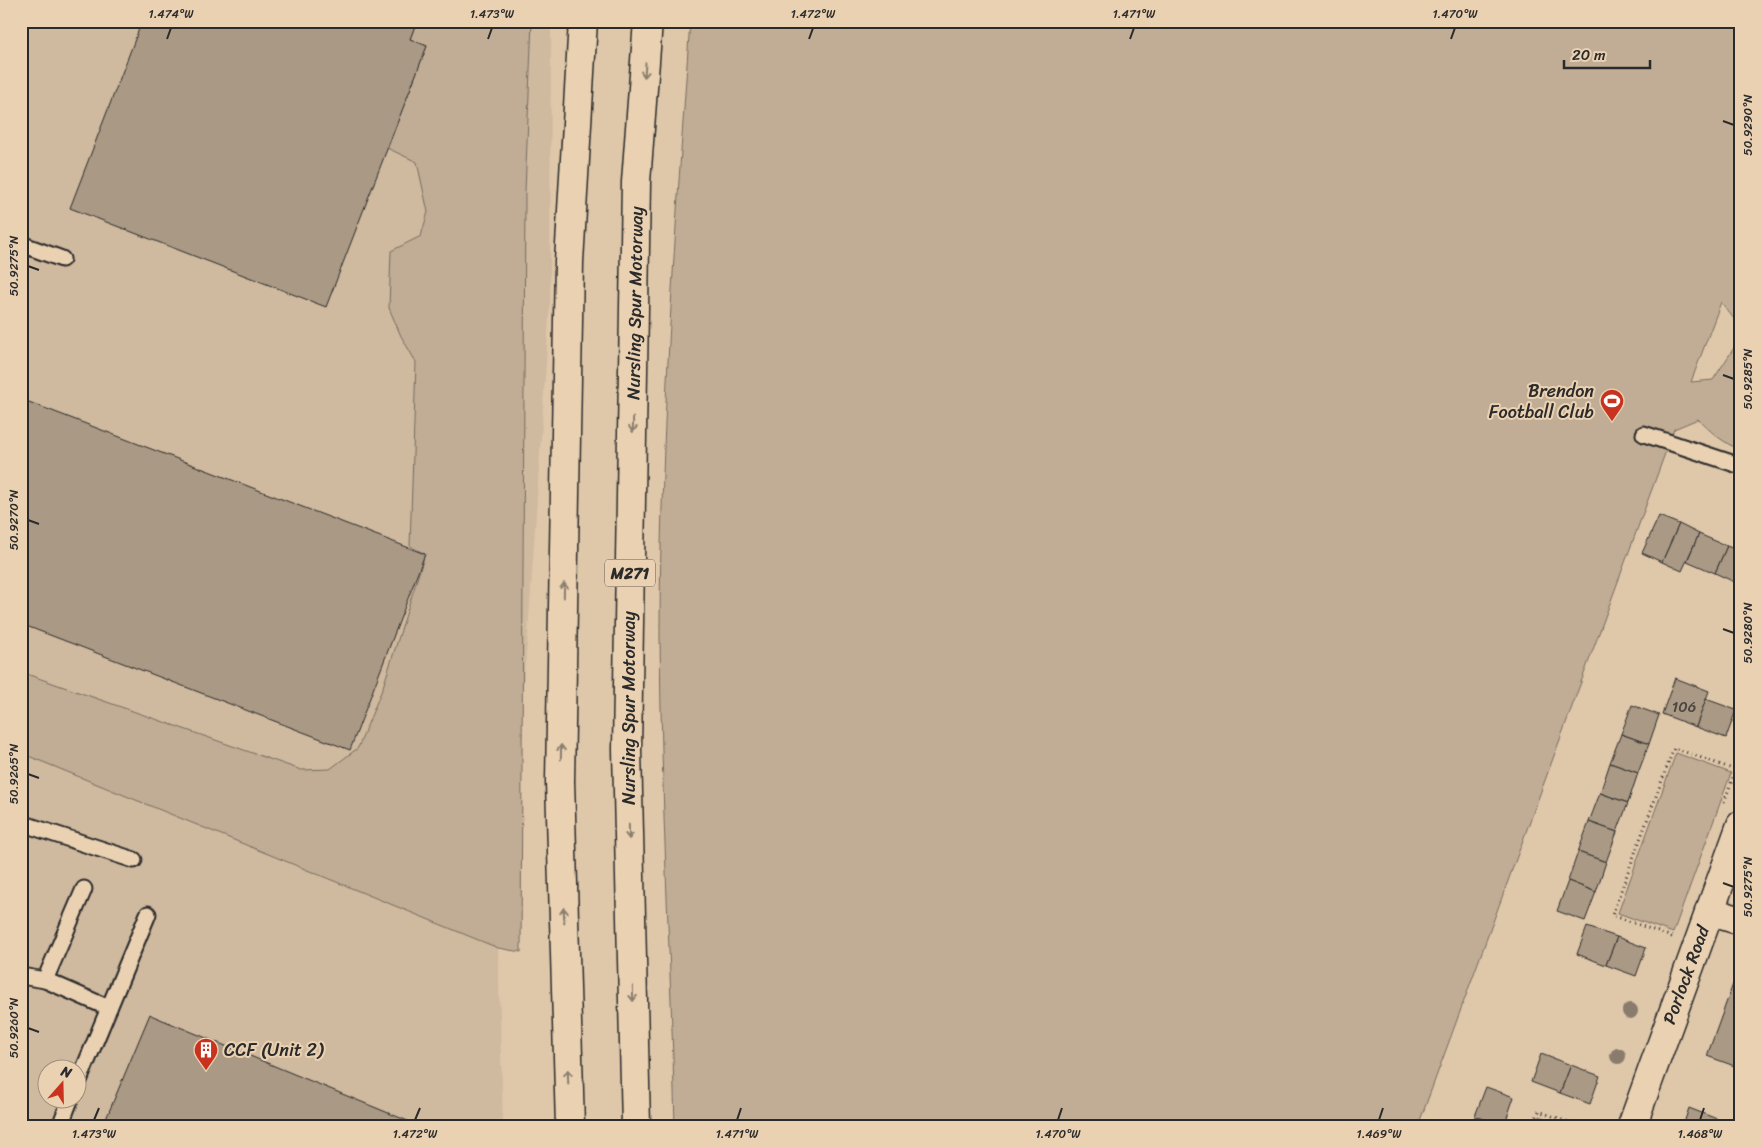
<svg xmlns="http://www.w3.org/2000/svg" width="1762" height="1147" viewBox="0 0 1762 1147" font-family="Sriracha,sans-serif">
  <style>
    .built { fill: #cfb99f; fill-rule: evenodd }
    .green { fill: #c1ad95; stroke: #766c60 }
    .building { fill: #aa9984; stroke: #2b2b2b }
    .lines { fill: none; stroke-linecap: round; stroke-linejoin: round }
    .service-casing { stroke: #2b2b2b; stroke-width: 19 }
    .minor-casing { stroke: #2b2b2b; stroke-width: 31 }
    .motorway-casing { stroke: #2b2b2b; stroke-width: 31 }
    .path { stroke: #2b2b2b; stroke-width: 3; stroke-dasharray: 1 4; stroke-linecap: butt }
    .service { stroke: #ead1b2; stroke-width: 15 }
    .minor { stroke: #ead1b2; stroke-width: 28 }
    .motorway { stroke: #ead1b2; stroke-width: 28 }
    .tree { fill: #897c6d }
    .oneway { stroke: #8a7e6e }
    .ticks { fill: none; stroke: #2b2b2b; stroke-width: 2 }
    .labels { text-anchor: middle; stroke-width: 4; stroke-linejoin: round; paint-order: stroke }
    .number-label { font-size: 15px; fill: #4b4641 }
    .shield { fill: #ead1b2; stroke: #645d54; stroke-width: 1 }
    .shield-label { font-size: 16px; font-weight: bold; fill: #2b2b2b }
    .street-label { font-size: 18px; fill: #2b2b2b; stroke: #ead1b2 }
    .poi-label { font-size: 18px; fill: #2b2b2b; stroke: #ead1b2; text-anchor: end }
    .neatline { fill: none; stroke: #2b2b2b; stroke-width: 2 }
    .ticks-label { font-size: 12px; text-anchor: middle; fill: #2b2b2b }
  </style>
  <rect width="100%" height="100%" fill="#dfc7aa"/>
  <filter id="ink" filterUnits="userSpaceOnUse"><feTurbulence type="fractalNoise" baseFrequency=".02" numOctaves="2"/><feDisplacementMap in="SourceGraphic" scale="10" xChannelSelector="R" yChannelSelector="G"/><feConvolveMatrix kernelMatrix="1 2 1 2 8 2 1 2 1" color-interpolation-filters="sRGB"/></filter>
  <g filter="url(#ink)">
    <path class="built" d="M 21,21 L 551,21 L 550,301 L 528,634 L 498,948 L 503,1126 L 21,1126 ZM 48,1070 L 78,1070 L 78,1100 L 48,1100 Z"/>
    <g class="green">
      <path d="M 417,21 L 532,21 L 525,191 L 521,952 L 498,948 L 21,753 L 21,672 L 301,770 L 330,769 L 358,748 L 383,687 L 425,554 L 410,546 L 416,362 L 401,336 L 389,308 L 391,251 L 421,236 L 428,212 L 417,162 L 387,148 L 427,46 L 410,39 Z"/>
      <path d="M 690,21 L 1741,21 L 1741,328 L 1721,302 L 1691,382 L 1713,380 L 1741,337 L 1741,450 C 1723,443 1711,432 1698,419 L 1674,429 L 1418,1126 L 675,1126 C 671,963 661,800 660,637 C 660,431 676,226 690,21 Z"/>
      <path d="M 1676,753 L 1731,773 L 1673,933 L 1618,913 Z"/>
      <path d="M 1540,1116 L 1566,1126 L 1537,1126 Z"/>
    </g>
    <g class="building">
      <path d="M 142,21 L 417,21 L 410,39 L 427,46 L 326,307 L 70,208 Z"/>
      <path d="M 21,399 L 425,554 L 350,750 L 21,624 Z"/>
      <path d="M 1659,516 L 1679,524 L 1662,562 L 1642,553 Z"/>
      <path d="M 1679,524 L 1699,534 L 1682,571 L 1662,562 Z"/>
      <path d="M 1699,534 L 1727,546 L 1715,573 L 1687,561 Z"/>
      <path d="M 1727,546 L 1741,552 L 1741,585 L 1715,573 Z"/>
      <path d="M 1675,678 L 1709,691 L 1696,727 L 1662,714 Z"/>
      <path d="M 1706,699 L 1736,710 L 1726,738 L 1696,727 Z"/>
      <path d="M 1632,705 L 1659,715 L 1649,744 L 1621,734 Z"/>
      <path d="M 1621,734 L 1649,744 L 1638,773 L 1610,763 Z"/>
      <path d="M 1610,763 L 1638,773 L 1628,803 L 1600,793 Z"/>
      <path d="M 1600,793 L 1628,803 L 1617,832 L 1589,822 Z"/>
      <path d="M 1589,822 L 1617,832 L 1606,862 L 1578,852 Z"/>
      <path d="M 1578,852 L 1606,862 L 1596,892 L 1568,881 Z"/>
      <path d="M 1568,881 L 1596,892 L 1585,921 L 1557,911 Z"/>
      <path d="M 1587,927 L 1617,937 L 1606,965 L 1577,954 Z"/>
      <path d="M 1617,937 L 1646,948 L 1636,976 L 1606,965 Z"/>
      <path d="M 1741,962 L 1741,1066 L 1740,1068 L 1707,1056 Z"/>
      <path d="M 150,1014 L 153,1016 L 420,1126 L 103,1126 Z"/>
      <path d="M 1541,1054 L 1571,1065 L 1560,1093 L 1531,1082 Z"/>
      <path d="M 1571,1065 L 1600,1076 L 1590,1104 L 1560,1093 Z"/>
      <path d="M 1486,1087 L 1514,1097 L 1504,1126 L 1475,1116 Z"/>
      <path d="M 1689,1108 L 1717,1119 L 1715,1126 L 1683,1126 Z"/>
      <path d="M 1475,1116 L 1502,1126 L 1472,1126 Z"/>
      <path d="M 1717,1119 L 1735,1126 L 1715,1126 Z"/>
    </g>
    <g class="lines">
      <defs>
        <g id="service">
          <path d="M 21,244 L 62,259"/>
          <path d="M 1644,434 L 1741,466"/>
          <path d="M 21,823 L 134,860"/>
          <path d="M 21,976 L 45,980 L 109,1008 L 78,1083"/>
          <path d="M 45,980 L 84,889"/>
          <path d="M 109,1008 L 148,914"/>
          <path d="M 60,1126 L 70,1100"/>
        </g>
        <g id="minor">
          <path d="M 1709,911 L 1741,921"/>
          <path d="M 1632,1126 L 1741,825"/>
        </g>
        <g id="motorway">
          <path d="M 570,1126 L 560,781 L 569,262 L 583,21"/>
          <path d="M 636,1126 L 627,750 L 636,182 L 648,21"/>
        </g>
      </defs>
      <use href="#service" class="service-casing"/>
      <use href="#minor" class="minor-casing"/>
      <use href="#motorway" class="motorway-casing"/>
      <g class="path">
        <path d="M 1724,802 L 1741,756"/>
        <path d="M 1672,937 L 1612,915 L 1674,748 L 1741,772"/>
        <path d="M 1533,1126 L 1539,1111 L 1578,1126"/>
      </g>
      <use href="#service" class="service"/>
      <use href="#minor" class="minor"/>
      <use href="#motorway" class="motorway"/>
    </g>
    <g class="tree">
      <circle cx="1630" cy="1011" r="8"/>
      <circle cx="1618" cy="1056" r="8"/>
    </g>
    <defs><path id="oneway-shaft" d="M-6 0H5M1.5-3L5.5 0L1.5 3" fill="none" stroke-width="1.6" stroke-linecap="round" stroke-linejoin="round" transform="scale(1.25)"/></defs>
    <g class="oneway">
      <use href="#oneway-shaft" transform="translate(645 70) rotate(94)"/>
      <use href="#oneway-shaft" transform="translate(633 425) rotate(91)"/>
      <use href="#oneway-shaft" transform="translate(564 590) rotate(-89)"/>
      <use href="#oneway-shaft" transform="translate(561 752) rotate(-89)"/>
      <use href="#oneway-shaft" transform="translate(629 832) rotate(89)"/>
      <use href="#oneway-shaft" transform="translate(564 915) rotate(-92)"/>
      <use href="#oneway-shaft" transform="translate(633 994) rotate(89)"/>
      <use href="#oneway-shaft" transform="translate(568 1077) rotate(-92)"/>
    </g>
  </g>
  <path class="ticks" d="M 167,39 L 171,28M 488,39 L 492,28M 809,39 L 813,28M 1130,39 L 1134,28M 1451,39 L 1455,28M 1723,121 L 1734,125M 28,266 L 39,270M 1723,375 L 1734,379M 28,520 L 39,524M 1723,629 L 1734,633M 28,774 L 39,778M 1723,883 L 1734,887M 28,1028 L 39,1032M 94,1120 L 99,1108M 415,1120 L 420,1108M 737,1120 L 741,1108M 1058,1120 L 1062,1108M 1379,1120 L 1383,1108M 1700,1120 L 1704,1108"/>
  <defs>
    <symbol id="stadium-pin" viewBox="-11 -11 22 30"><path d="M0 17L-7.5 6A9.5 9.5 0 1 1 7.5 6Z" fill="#c8321e" stroke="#ead1b2"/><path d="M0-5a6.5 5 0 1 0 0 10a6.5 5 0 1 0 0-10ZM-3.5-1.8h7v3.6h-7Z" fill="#fff"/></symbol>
    <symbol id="building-pin" viewBox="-11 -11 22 30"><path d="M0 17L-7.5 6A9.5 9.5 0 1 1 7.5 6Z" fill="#c8321e" stroke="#ead1b2"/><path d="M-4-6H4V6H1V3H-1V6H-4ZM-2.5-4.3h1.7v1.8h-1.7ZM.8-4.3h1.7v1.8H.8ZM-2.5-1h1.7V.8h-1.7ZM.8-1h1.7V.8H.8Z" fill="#fff"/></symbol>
  </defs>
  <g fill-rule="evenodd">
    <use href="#stadium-pin" x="1598" y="387" width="28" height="38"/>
    <use href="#building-pin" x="192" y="1036" width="28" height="38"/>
  </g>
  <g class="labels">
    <g class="number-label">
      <text x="1684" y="712">106</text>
    </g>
    <rect class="shield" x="605" y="559.5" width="50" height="27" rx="4"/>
    <g class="shield-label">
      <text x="630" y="579">M271</text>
    </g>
    <g class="street-label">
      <text transform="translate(635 303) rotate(-89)" y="6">Nursling Spur Motorway</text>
      <text transform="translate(629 708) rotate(-90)" y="6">Nursling Spur Motorway</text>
      <text transform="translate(1686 975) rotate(-70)" y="6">Porlock Road</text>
    </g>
    <g class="poi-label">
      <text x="1594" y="397">Brendon<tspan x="1594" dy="21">Football Club</tspan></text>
      <text x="224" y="1056" text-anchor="start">CCF (Unit 2)</text>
    </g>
  </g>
  <rect width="1762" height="1147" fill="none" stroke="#ead1b2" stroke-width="55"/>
  <g transform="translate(62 1084) rotate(20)"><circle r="24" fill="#ead1b2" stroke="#9e8f7c"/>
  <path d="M0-4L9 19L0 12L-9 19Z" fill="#c8321e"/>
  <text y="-8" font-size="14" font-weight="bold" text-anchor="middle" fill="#2b2b2b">N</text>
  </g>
  <path d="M1564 60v8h86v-8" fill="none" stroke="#2b2b2b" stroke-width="2.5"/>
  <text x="1572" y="60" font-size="15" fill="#2b2b2b" stroke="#ead1b2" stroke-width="4" paint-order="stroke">20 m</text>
  <rect x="28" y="28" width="1706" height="1092" class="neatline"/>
  <g class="ticks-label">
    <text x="171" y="18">1.474°W</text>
    <text x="492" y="18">1.473°W</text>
    <text x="813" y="18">1.472°W</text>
    <text x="1134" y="18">1.471°W</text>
    <text x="1455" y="18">1.470°W</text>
    <text transform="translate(1748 125) rotate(-90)" y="4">50.9290°N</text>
    <text transform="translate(14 266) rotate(-90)" y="4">50.9275°N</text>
    <text transform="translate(1748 379) rotate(-90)" y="4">50.9285°N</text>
    <text transform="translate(14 520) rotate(-90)" y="4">50.9270°N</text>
    <text transform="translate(1748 633) rotate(-90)" y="4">50.9280°N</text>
    <text transform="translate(14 774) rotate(-90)" y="4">50.9265°N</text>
    <text transform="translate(1748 887) rotate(-90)" y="4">50.9275°N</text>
    <text transform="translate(14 1028) rotate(-90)" y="4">50.9260°N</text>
    <text x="94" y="1138">1.473°W</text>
    <text x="415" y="1138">1.472°W</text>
    <text x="737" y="1138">1.471°W</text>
    <text x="1058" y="1138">1.470°W</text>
    <text x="1379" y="1138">1.469°W</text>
    <text x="1700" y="1138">1.468°W</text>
  </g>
</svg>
